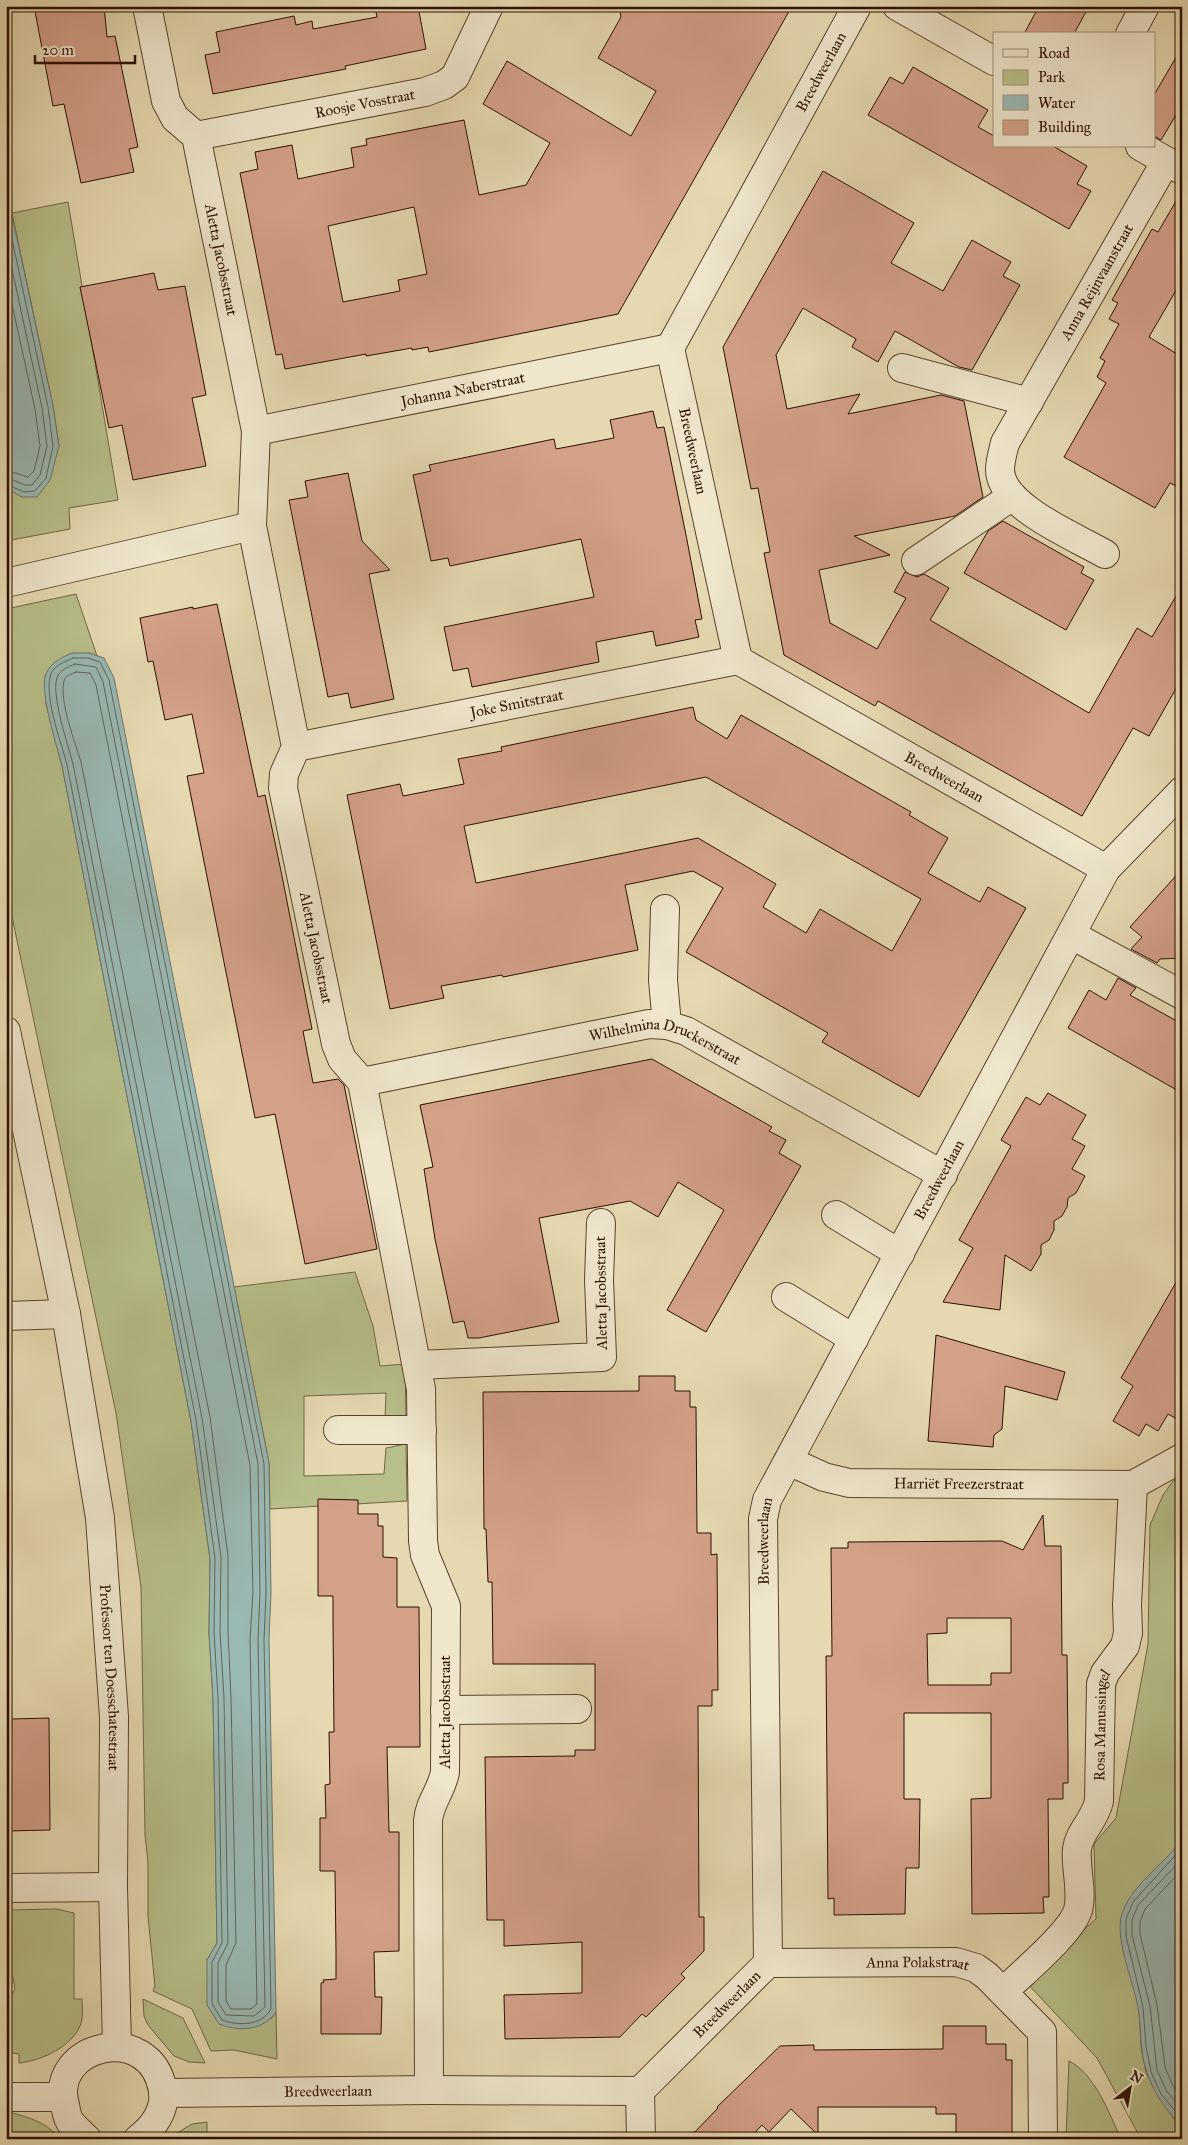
<svg xmlns="http://www.w3.org/2000/svg" width="1188" height="2145" viewBox="0 0 1188 2145" font-family="'IM FELL Great Primer',serif">
  <style>
    .green { fill: #b7bf8a; stroke: #726746 }
    .water { fill: #99b9b4; stroke: #6e756c }
    .lines { fill: none; stroke-linecap: round; stroke-linejoin: round }
    .shore { stroke: #63645a; stroke-width: 1 }
    .building { fill: #d3a088; stroke: #2d0f01; fill-rule: evenodd }
    .minor-casing { stroke: #5b422d; stroke-width: 30 }
    .minor { stroke: #efe6cc; stroke-width: 28 }
    .labels { text-anchor: middle; stroke-width: 4; stroke-linejoin: round; paint-order: stroke }
    .street-label { font-size: 15px; fill: #2d0f01; stroke: #efe6cc }
  </style>
  <rect width="100%" height="100%" fill="#e6d9b1"/>
  <filter id="stains"><feTurbulence type="fractalNoise" baseFrequency=".004" numOctaves="4"/><feColorMatrix values="0 0 0 0 .2 0 0 0 0 .09 0 0 0 0 .02 0 0 0 .5 -.17"/></filter>
  <radialGradient id="worn" r=".72"><stop offset=".6" stop-color="#630" stop-opacity="0"/><stop offset="1" stop-color="#630" stop-opacity=".3"/></radialGradient>
  <g class="green">
    <path d="M 68,202 L 118,500 L 69,508 L 70,529 L 6,541 L 6,488 L 22,497 L 59,446 L 53,406 L 12,213 Z"/>
    <path d="M 76,594 L 97,656 L 89,653 L 45,675 L 46,704 L 62,766 L 191,1421 L 210,1559 L 209,1633 L 213,1698 L 217,1943 L 207,1960 L 271,2019 L 276,2012 L 277,2059 L 234,2050 L 211,2051 L 192,2009 L 153,1991 L 155,1986 L 148,1916 L 148,1862 L 145,1835 L 141,1587 L 116,1413 L 6,888 L 6,609 Z"/>
    <path d="M 355,1272 L 373,1326 L 380,1366 L 405,1364 L 406,1417 L 385,1418 L 386,1393 L 304,1396 L 304,1476 L 384,1474 L 386,1448 L 406,1444 L 407,1501 L 270,1509 L 269,1463 L 234,1287 Z"/>
    <path d="M 1182,1477 L 1182,1840 L 1121,1918 L 1121,1937 L 1139,2009 L 1141,2047 L 1146,2073 L 1173,2118 L 1182,2126 L 1182,2139 L 1141,2139 L 1097,2058 L 1025,1981 L 1096,1919 L 1094,1844 L 1116,1818 L 1148,1644 L 1150,1525 L 1163,1495 L 1173,1481 Z"/>
    <path d="M 56,1909 L 74,1913 L 74,1999 L 82,1999 C 82,2005 83,2013 82,2019 C 78,2044 42,2061 19,2063 L 19,2054 L 6,2052 L 6,2006 L 15,1989 L 13,1977 L 6,1968 L 6,1910 Z"/>
    <path d="M 143,1999 L 183,2018 L 205,2063 L 189,2062 L 174,2056 L 148,2025 L 144,2016 Z"/>
    <path d="M 1069,2061 C 1095,2074 1109,2113 1121,2139 L 1066,2139 Z"/>
    <path d="M 6,2111 C 26,2117 47,2121 59,2139 L 6,2139 Z"/>
    <path d="M 207,2122 L 207,2139 L 167,2139 L 192,2124 Z"/>
  </g>
  <g class="water">
    <path d="M 6,187 L 53,406 L 59,446 L 50,480 L 37,497 L 22,497 L 6,488 Z"/>
    <path d="M 72,653 L 89,653 L 104,658 L 114,678 L 269,1463 L 271,1593 L 269,1639 L 276,2012 C 263,2031 239,2032 219,2024 L 207,2005 L 207,1960 L 217,1943 L 213,1698 L 209,1633 L 210,1559 L 191,1421 L 62,766 C 57,746 39,691 46,674 C 51,662 61,658 72,653 Z"/>
    <path d="M 1182,1840 L 1182,2126 C 1166,2111 1155,2095 1148,2075 C 1139,2054 1142,2030 1138,2007 C 1133,1981 1116,1943 1121,1917 C 1128,1888 1164,1864 1182,1840 Z"/>
  </g>
  <g class="lines">
    <g class="shore">
      <path d="M 6,211 L 48,407 L 53,446 L 46,478 L 35,491 L 24,492 L 6,484"/>
      <path d="M 6,241 L 42,408 L 47,446 L 40,475 L 32,485 L 25,485 L 6,477"/>
      <path d="M 6,277 L 35,409 L 40,446 L 34,471 L 28,477 L 6,470"/>
      <path d="M 73,658 L 88,658 L 100,662 L 109,680 L 264,1464 L 266,1593 L 264,1640 L 271,2009 C 262,2026 238,2026 222,2020 L 212,2004 L 212,1962 L 222,1943 L 218,1698 L 214,1632 L 215,1558 L 196,1420 L 67,765 C 61,741 45,701 50,677 C 52,666 64,662 73,658 Z"/>
      <path d="M 75,664 L 96,667 L 103,682 L 258,1464 L 260,1592 L 258,1640 L 265,2007 L 254,2016 L 226,2015 L 218,2002 L 218,1963 L 228,1943 L 224,1698 L 220,1632 L 221,1557 L 202,1418 L 73,764 C 68,745 51,695 57,678 C 59,670 68,667 75,664 Z"/>
      <path d="M 76,672 L 90,673 L 96,685 L 250,1465 L 253,1592 L 250,1640 L 257,2004 L 251,2009 L 231,2009 L 226,2001 L 226,1965 L 236,1943 L 231,1698 L 228,1632 L 228,1556 L 210,1417 L 81,762 C 75,742 59,701 64,681 C 65,676 71,674 76,672 Z"/>
      <path d="M 1182,1848 L 1133,1902 L 1126,1919 L 1126,1936 L 1143,2007 L 1146,2046 L 1151,2072 L 1161,2094 L 1182,2119"/>
      <path d="M 1182,1859 L 1138,1905 L 1132,1920 L 1132,1935 L 1150,2006 L 1157,2070 L 1166,2090 L 1182,2110"/>
      <path d="M 1182,1870 L 1145,1909 L 1140,1922 L 1140,1934 L 1157,2005 L 1165,2067 L 1173,2086 L 1182,2098"/>
    </g>
  </g>
  <g class="building">
    <path d="M 34,6 L 104,6 L 107,37 L 115,36 L 138,147 L 129,149 L 134,172 L 81,183 L 64,104 L 53,106 Z"/>
    <path d="M 375,6 L 418,6 L 426,49 L 345,66 L 346,69 L 213,94 L 205,55 L 220,52 L 216,32 L 294,16 L 296,25 L 312,21 L 313,29 L 377,17 Z"/>
    <path d="M 619,6 L 792,6 L 618,314 L 429,352 L 428,347 L 412,350 L 412,348 L 366,356 L 366,354 L 285,369 L 282,354 L 276,355 L 240,173 L 258,169 L 255,152 L 292,145 L 298,179 L 354,167 L 351,148 L 367,145 L 366,139 L 464,120 L 479,195 L 526,185 L 550,143 L 483,104 L 507,61 L 631,136 L 656,91 L 598,58 L 621,17 ZM 414,207 L 427,274 L 398,280 L 400,291 L 343,302 L 328,226 Z"/>
    <path d="M 1039,6 L 1089,6 L 1074,34 L 1024,34 Z"/>
    <path d="M 1182,47 L 1182,105 L 1161,140 L 1154,136 L 1154,95 Z"/>
    <path d="M 913,67 L 988,110 L 978,127 L 994,136 L 994,146 L 1053,146 L 1087,166 L 1077,184 L 1091,191 L 1069,229 L 868,115 L 890,77 L 903,84 Z"/>
    <path d="M 823,171 L 914,223 L 891,263 L 943,291 L 972,240 L 1011,262 L 1003,276 L 1020,285 L 972,370 L 959,367 L 895,331 L 878,362 L 852,347 L 856,339 L 803,308 L 776,355 L 787,409 L 860,394 L 848,414 L 941,395 L 964,401 L 983,497 L 955,516 L 854,536 L 890,555 L 819,570 L 830,623 L 877,649 L 906,598 L 894,592 L 905,572 L 917,577 L 924,574 L 949,588 L 930,620 L 1089,713 L 1137,628 L 1152,637 L 1182,586 L 1182,678 L 1149,736 L 1133,728 L 1082,816 L 878,701 L 875,706 L 784,655 L 764,553 L 770,552 L 758,488 L 751,489 L 723,347 Z"/>
    <path d="M 1182,191 L 1182,280 L 1149,337 L 1182,357 L 1182,489 L 1170,483 L 1155,508 L 1064,457 L 1106,383 L 1097,377 L 1105,361 L 1100,358 L 1119,324 L 1109,319 L 1118,303 L 1112,300 L 1152,229 L 1158,232 Z"/>
    <path d="M 154,273 L 158,290 L 185,286 L 206,395 L 192,398 L 206,466 L 133,480 L 122,425 L 109,428 L 80,287 Z"/>
    <path d="M 653,411 L 657,428 L 664,427 L 686,535 L 702,619 L 695,620 L 699,637 L 656,646 L 653,631 L 596,642 L 599,662 L 472,687 L 468,668 L 453,671 L 444,627 L 594,597 L 581,539 L 450,566 L 448,558 L 431,561 L 413,475 L 431,471 L 429,465 L 554,439 L 556,449 L 614,438 L 610,420 Z"/>
    <path d="M 348,473 L 362,541 L 390,570 L 369,574 L 394,699 L 351,708 L 348,693 L 328,697 L 289,500 L 308,497 L 305,481 Z"/>
    <path d="M 1003,521 L 1084,567 L 1081,573 L 1094,580 L 1066,630 L 964,573 L 988,531 Z"/>
    <path d="M 217,604 L 258,797 L 265,795 L 282,876 L 312,1029 L 303,1031 L 313,1083 L 338,1079 L 344,1085 L 377,1249 L 305,1264 L 275,1114 L 255,1118 L 187,776 L 204,773 L 192,714 L 165,720 L 153,661 L 148,662 L 140,618 L 193,607 L 193,609 Z"/>
    <path d="M 693,707 L 696,720 L 727,739 L 741,715 L 911,812 L 909,815 L 948,838 L 928,873 L 980,902 L 988,887 L 1026,908 L 919,1097 L 822,1042 L 828,1033 L 686,952 L 723,888 L 693,871 L 625,885 L 638,950 L 503,977 L 502,975 L 441,986 L 444,998 L 390,1009 L 347,795 L 400,784 L 403,796 L 464,784 L 458,759 L 502,751 L 501,747 ZM 706,777 L 921,899 L 892,951 L 820,909 L 806,933 L 763,907 L 776,884 L 698,838 L 476,883 L 464,826 Z"/>
    <path d="M 1182,869 L 1182,958 L 1160,959 L 1157,963 L 1131,949 L 1142,937 L 1130,927 Z"/>
    <path d="M 1118,978 L 1136,988 L 1130,995 L 1182,1024 L 1182,1093 L 1068,1028 L 1089,990 L 1106,1000 Z"/>
    <path d="M 652,1059 L 772,1127 L 769,1131 L 786,1140 L 779,1153 L 801,1166 L 706,1332 L 667,1310 L 724,1210 L 678,1182 L 658,1217 L 630,1201 L 539,1218 L 559,1322 L 479,1338 L 468,1338 L 464,1321 L 453,1323 L 435,1239 L 424,1169 L 433,1167 L 420,1105 Z"/>
    <path d="M 1048,1093 L 1086,1115 L 1072,1139 L 1085,1146 L 1072,1169 L 1085,1176 L 1076,1193 L 1068,1198 L 1067,1207 L 1062,1216 L 1054,1221 L 1054,1230 L 1049,1240 L 1041,1245 L 1041,1254 L 1031,1271 L 1005,1255 L 1000,1310 L 943,1302 L 973,1248 L 959,1240 L 1011,1146 L 1001,1140 L 1026,1097 L 1040,1105 Z"/>
    <path d="M 1182,1272 L 1182,1422 L 1168,1414 L 1158,1431 L 1146,1424 L 1139,1436 L 1113,1421 L 1133,1386 L 1121,1378 Z"/>
    <path d="M 936,1335 L 1065,1372 L 1057,1400 L 1005,1386 L 1002,1429 L 994,1435 L 993,1447 L 928,1441 Z"/>
    <path d="M 639,1376 L 675,1376 L 675,1391 L 690,1391 L 690,1407 L 696,1407 L 697,1533 L 711,1533 L 711,1555 L 717,1554 L 718,1690 L 712,1690 L 712,1706 L 698,1706 L 699,1917 L 704,1917 L 704,1951 L 681,1974 L 685,1978 L 646,2017 L 642,2014 L 620,2037 L 505,2039 L 504,1995 L 582,1993 L 582,1942 L 504,1946 L 504,1920 L 487,1920 L 485,1757 L 575,1756 L 575,1750 L 595,1750 L 595,1664 L 493,1664 L 492,1582 L 488,1582 L 486,1529 L 484,1529 L 483,1392 L 639,1391 Z"/>
    <path d="M 318,1499 L 358,1500 L 358,1514 L 378,1514 L 378,1526 L 383,1526 L 383,1557 L 397,1558 L 397,1607 L 419,1607 L 420,1747 L 387,1747 L 389,1832 L 399,1832 L 399,1951 L 374,1952 L 375,1997 L 382,1997 L 381,2034 L 321,2034 L 321,1983 L 324,1982 L 323,1980 L 336,1979 L 336,1952 L 335,1871 L 320,1871 L 320,1818 L 326,1818 L 325,1785 L 330,1784 L 329,1732 L 334,1732 L 333,1624 L 333,1596 L 318,1596 Z"/>
    <path d="M 1043,1515 L 1045,1546 L 1061,1546 L 1062,1655 L 1067,1655 L 1068,1756 L 1068,1783 L 1063,1783 L 1063,1799 L 1048,1799 L 1049,1897 L 1043,1897 L 1044,1913 L 972,1914 L 971,1799 L 991,1798 L 991,1713 L 904,1713 L 904,1799 L 920,1799 L 919,1868 L 906,1868 L 905,1914 L 834,1915 L 834,1898 L 828,1899 L 826,1656 L 832,1656 L 831,1548 L 848,1548 L 848,1542 L 1002,1541 L 1023,1550 ZM 947,1618 L 1011,1618 L 1011,1673 L 991,1673 L 991,1685 L 928,1685 L 927,1634 L 947,1633 Z"/>
    <path d="M 49,1718 L 50,1830 L 6,1831 L 6,1789 L 11,1789 L 12,1719 Z"/>
    <path d="M 943,2026 L 986,2026 L 986,2044 L 1006,2044 L 1006,2060 L 1012,2060 L 1012,2139 L 956,2139 L 956,2114 L 936,2114 L 936,2107 L 818,2107 L 818,2135 L 791,2109 L 769,2132 L 762,2125 L 749,2139 L 688,2139 L 718,2108 L 717,2107 L 780,2046 L 814,2045 L 814,2050 L 943,2049 Z"/>
  </g>
  <g class="lines">
    <defs>
      <g id="minor">
        <path id="s1" d="M 147,6 L 166,101 L 175,118 L 196,136 L 256,431 L 252,526 L 296,747 L 284,774 L 283,788 L 336,1044 L 342,1059 L 362,1082 L 421,1389 L 423,1541 L 425,1555 L 446,1606 L 445,1772 C 442,1790 429,1803 428,1821 L 429,2090"/>
        <path d="M 897,6 L 994,61"/>
        <path d="M 1130,34 L 1145,6"/>
        <path id="s2" d="M 196,136 L 425,92 L 444,85 L 455,77 L 489,6"/>
        <path d="M 1140,146 L 1182,170"/>
        <path d="M 902,368 L 1029,402"/>
        <path id="s3" d="M 256,431 L 670,348"/>
        <path id="s4" d="M 1105,554 C 1076,537 1001,507 1000,470 C 1000,461 1003,451 1005,443 L 1166,161"/>
        <path d="M 916,561 L 1011,497"/>
        <path d="M 6,583 L 252,526"/>
        <path id="s5" d="M 296,747 L 738,660"/>
        <path d="M 1106,869 L 1182,791"/>
        <path d="M 665,909 L 663,980 L 667,1025"/>
        <path d="M 1072,935 L 1182,995"/>
        <path id="s6" d="M 6,1031 L 66,1314 L 100,1518 L 114,1717 L 113,1887 L 117,2046"/>
        <path id="s7" d="M 362,1082 L 649,1024 L 667,1025 L 686,1031 L 943,1175"/>
        <path d="M 836,1215 L 900,1254"/>
        <path d="M 786,1297 L 854,1339"/>
        <path d="M 6,1316 L 66,1314"/>
        <path d="M 417,1365 L 602,1357 L 599,1280 L 601,1223"/>
        <path d="M 338,1430 L 422,1430"/>
        <path id="s8" d="M 789,1461 L 824,1477 L 849,1483 L 1133,1485"/>
        <path d="M 445,1710 L 577,1709"/>
        <path d="M 6,1888 L 113,1887"/>
        <path id="s9" d="M 768,1963 L 956,1962 L 976,1968 L 987,1976 L 1042,2032 L 1043,2139"/>
        <path id="s10" d="M 1003,1992 C 1022,1973 1071,1933 1078,1910 C 1083,1891 1075,1868 1077,1849 C 1079,1832 1095,1820 1099,1801 L 1101,1684 L 1105,1673 L 1125,1646 L 1128,1633 L 1127,1605 L 1133,1485 L 1182,1458"/>
        <path d="M 640,2091 L 641,2139"/>
        <path id="s11" d="M 163,2093 L 429,2090 L 640,2091 L 768,1963 L 763,1519 L 767,1500 L 1106,869 L 738,660 L 670,348 L 857,6"/>
        <path d="M 6,2097 L 63,2097"/>
        <path d="M 87,2139 C 82,2134 75,2128 71,2123 C 67,2118 66,2110 65,2105 C 48,2045 151,2019 163,2091 C 166,2110 153,2128 138,2139"/>
      </g>
    </defs>
    <use href="#minor" class="minor-casing"/>
    <use href="#minor" class="minor"/>
  </g>
  <g class="labels">
    <g class="street-label">
      <text dy="5" stroke="none"><textPath href="#s11" startOffset="2895">Breedweerlaan</textPath></text>
      <text dy="5" stroke="none"><textPath href="#s2" startOffset="172">Roosje Vosstraat</textPath></text>
      <text dy="5" stroke="none"><textPath href="#s1" startOffset="270">Aletta Jacobsstraat</textPath></text>
      <text dy="5" stroke="none"><textPath href="#s4" startOffset="352">Anna Reijnvaanstraat</textPath></text>
      <text dy="5" stroke="none"><textPath href="#s3" startOffset="211">Johanna Naberstraat</textPath></text>
      <text transform="translate(693 451) rotate(78)" y="5">Breedweerlaan</text>
      <text dy="5" stroke="none"><textPath href="#s5" startOffset="225">Joke Smitstraat</textPath></text>
      <text transform="translate(944 777) rotate(29)" y="5">Breedweerlaan</text>
      <text dy="5" stroke="none"><textPath href="#s1" startOffset="972">Aletta Jacobsstraat</textPath></text>
      <text dy="5" stroke="none"><textPath href="#s7" startOffset="312">Wilhelmina Druckerstraat</textPath></text>
      <text dy="5" stroke="none"><textPath href="#s11" startOffset="1485">Breedweerlaan</textPath></text>
      <text transform="translate(601 1293) rotate(-91)" y="5">Aletta Jacobsstraat</text>
      <text dy="5" stroke="none"><textPath href="#s8" startOffset="174">Harriët Freezerstraat</textPath></text>
      <text dy="5" stroke="none"><textPath href="#s11" startOffset="1080">Breedweerlaan</textPath></text>
      <text dy="5" stroke="none"><textPath href="#s6" startOffset="656">Professor ten Doesschatestraat</textPath></text>
      <text transform="translate(445 1712) rotate(-90)" y="5">Aletta Jacobsstraat</text>
      <text dy="5" stroke="none"><textPath href="#s10" startOffset="302">Rosa Manussingel</textPath></text>
      <text dy="5" stroke="none"><textPath href="#s9" startOffset="150">Anna Polakstraat</textPath></text>
      <text dy="5" stroke="none"><textPath href="#s11" startOffset="600">Breedweerlaan</textPath></text>
      <text dy="5" stroke="none"><textPath href="#s11" startOffset="165">Breedweerlaan</textPath></text>
    </g>
  </g>
  <rect width="1188" height="2145" fill="none" stroke="#e6d9b1" stroke-width="25"/>
  <rect x="8" y="8" width="1173" height="2130" fill="none" stroke="#2d0f01" stroke-width="2.5"/>
  <rect x="12" y="12" width="1163" height="2120" fill="none" stroke="#2d0f01"/>
  <rect x="993" y="32" width="162" height="115" fill="#efe6cc" stroke="#a1907b"/>
  <rect x="1003" y="49" width="25" height="8" fill="#efe6cc" stroke="#a1907b"/>
  <text x="1038" y="58" font-size="15" fill="#2d0f01">Road</text>
  <rect x="1003" y="70" width="25" height="15" fill="#b7bf8a" stroke="#a1907b"/>
  <text x="1038" y="82" font-size="15" fill="#2d0f01">Park</text>
  <rect x="1003" y="95" width="25" height="15" fill="#99b9b4" stroke="#a1907b"/>
  <text x="1038" y="108" font-size="15" fill="#2d0f01">Water</text>
  <rect x="1003" y="120" width="25" height="15" fill="#d3a088" stroke="#a1907b"/>
  <text x="1038" y="132" font-size="15" fill="#2d0f01">Building</text>
  <g transform="translate(1130 2088) rotate(31)" stroke="#efe6cc" stroke-width="4" paint-order="stroke">
  <path d="M0-4L9 19L0 12L-9 19Z" fill="#2d0f01"/>
  <text y="-8" font-size="14" font-weight="bold" text-anchor="middle" fill="#2d0f01">N</text>
  </g>
  <path d="M35 55v8h100v-8" fill="none" stroke="#2d0f01" stroke-width="2.5"/>
  <text x="42" y="55" font-size="15" fill="#2d0f01" stroke="#efe6cc" stroke-width="4" paint-order="stroke">20 m</text>
  <rect width="100%" height="100%" filter="url(#stains)"/>
  <rect width="100%" height="100%" fill="url(#worn)"/>
</svg>
